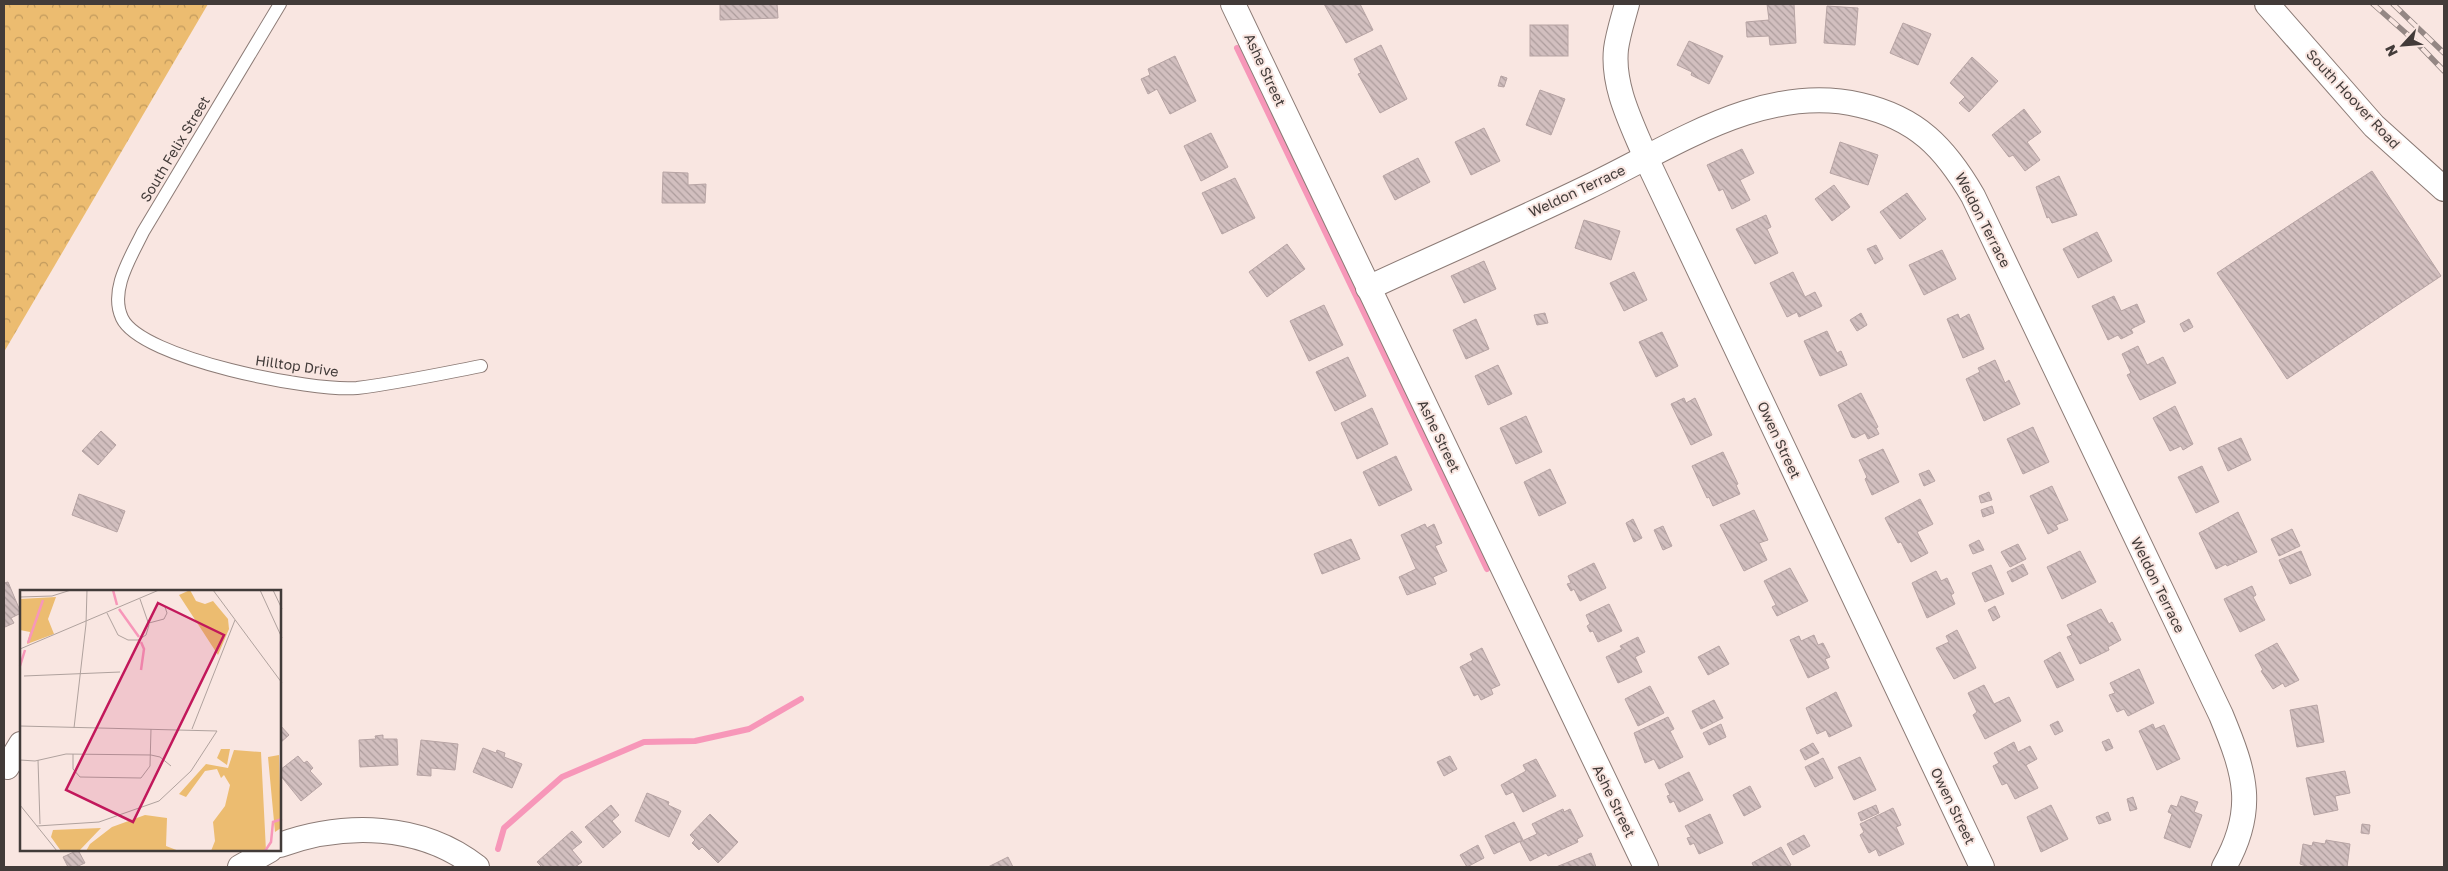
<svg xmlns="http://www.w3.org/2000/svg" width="2448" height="871" viewBox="0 0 2448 871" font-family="'Golos Text',sans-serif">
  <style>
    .forest { fill: url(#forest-crowns) }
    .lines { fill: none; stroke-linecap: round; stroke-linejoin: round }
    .stream { stroke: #f797b9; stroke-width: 6 }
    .building { fill: url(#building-back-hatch); stroke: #b7a4a4 }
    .lane-casing { stroke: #8c7b76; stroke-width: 14 }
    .street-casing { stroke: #8c7b76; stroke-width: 26 }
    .lane { stroke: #fff; stroke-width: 12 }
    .street { stroke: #fff; stroke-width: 24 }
    .rail-casing { stroke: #948784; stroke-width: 5.5 }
    .rail { stroke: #f9e6e1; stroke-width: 4; stroke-dasharray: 11; stroke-linecap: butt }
    .labels { text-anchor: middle; stroke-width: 4; stroke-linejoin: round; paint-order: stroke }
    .street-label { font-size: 14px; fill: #423b39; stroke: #f9e6e1 }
    .inset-river { fill: none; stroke: #f797b9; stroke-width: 2.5 }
    .inset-road { fill: none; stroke: #b0a29e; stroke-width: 1 }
    .view { fill: #c2185b; fill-opacity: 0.15; stroke: #c2185b; stroke-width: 2.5 }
    .inset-edge { fill: none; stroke: #423b39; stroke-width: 2.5 }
  </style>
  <defs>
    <pattern id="forest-crowns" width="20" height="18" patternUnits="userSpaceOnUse" patternTransform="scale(1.25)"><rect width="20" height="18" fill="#ecbc70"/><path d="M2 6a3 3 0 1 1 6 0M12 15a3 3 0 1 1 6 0" fill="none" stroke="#c19a5d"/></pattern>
    <pattern id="building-back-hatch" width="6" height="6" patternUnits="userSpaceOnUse" patternTransform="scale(1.25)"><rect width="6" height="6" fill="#d2bfbf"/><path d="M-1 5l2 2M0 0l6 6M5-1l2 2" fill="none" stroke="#ac9c9c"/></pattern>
  </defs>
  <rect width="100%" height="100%" fill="#f9e6e1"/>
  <path class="forest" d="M 4,4 L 208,4 L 4,352 Z"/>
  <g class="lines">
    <g class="stream">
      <path d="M 1237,48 L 1487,569"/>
      <path d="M 498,849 L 504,828 L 562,777 L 644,742 L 695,741 L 749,729 L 801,699"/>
    </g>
  </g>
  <g class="building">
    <path d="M 720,4 L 777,4 L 778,18 L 720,20 Z"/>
    <path d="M 1324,4 L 1360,4 L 1373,30 L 1346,43 Z"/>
    <path d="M 1767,4 L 1794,4 L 1796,43 L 1770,45 L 1769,36 L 1747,37 L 1746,22 L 1769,20 Z"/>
    <path d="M 1827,6 L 1858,8 L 1855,45 L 1824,43 Z"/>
    <path d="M 1903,23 L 1931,34 L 1918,65 L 1890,53 Z"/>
    <rect x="1530" y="25" width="38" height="31"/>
    <path d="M 1689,41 L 1723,56 L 1709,84 L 1691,75 L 1692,72 L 1677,65 Z"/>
    <path d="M 1381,45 L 1407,99 L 1380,113 L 1358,74 L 1361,73 L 1354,59 Z"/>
    <path d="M 1175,56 L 1196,101 L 1170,114 L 1157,89 L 1148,94 L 1141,79 L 1150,75 L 1148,69 Z"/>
    <path d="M 1972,57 L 1998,81 L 1969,112 L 1959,103 L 1965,97 L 1950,83 Z"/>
    <path d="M 1501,76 L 1507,78 L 1504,87 L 1498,86 Z"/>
    <path d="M 1540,90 L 1565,99 L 1551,135 L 1526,125 Z"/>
    <path d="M 2024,109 L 2041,132 L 2027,142 L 2040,160 L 2025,171 L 2013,155 L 2009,157 L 1992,135 Z"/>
    <path d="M 1484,128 L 1500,161 L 1471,175 L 1455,142 Z"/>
    <path d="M 1211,133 L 1228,167 L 1201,181 L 1184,146 Z"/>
    <path d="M 1840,142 L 1878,155 L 1868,185 L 1830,173 Z"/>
    <path d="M 1742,149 L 1754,173 L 1740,180 L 1750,200 L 1732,209 L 1723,189 L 1719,191 L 1707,165 Z"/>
    <path d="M 1418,158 L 1430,182 L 1395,200 L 1383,176 Z"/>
    <path d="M 2372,171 L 2441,276 L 2287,379 L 2217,273 Z"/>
    <path d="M 663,172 L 688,173 L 688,185 L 706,184 L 705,203 L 662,203 Z"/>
    <path d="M 2059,176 L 2077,215 L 2052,223 L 2049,217 L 2047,218 L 2036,187 Z"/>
    <path d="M 1235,178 L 1255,218 L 1222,234 L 1202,193 Z"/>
    <path d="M 1834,185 L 1850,207 L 1832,221 L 1815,199 Z"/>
    <path d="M 1907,193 L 1926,219 L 1900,239 L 1880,212 Z"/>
    <path d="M 1766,215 L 1771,227 L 1767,229 L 1778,253 L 1755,264 L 1736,229 Z"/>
    <path d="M 1584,220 L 1620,231 L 1611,260 L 1575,248 Z"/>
    <path d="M 2097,232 L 2112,261 L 2078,278 L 2063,249 Z"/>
    <path d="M 1287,244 L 1305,269 L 1267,297 L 1249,272 Z"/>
    <path d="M 1876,245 L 1883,259 L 1875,264 L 1867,249 Z"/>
    <path d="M 1942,250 L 1956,279 L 1924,295 L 1909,265 Z"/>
    <path d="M 1484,261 L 1496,289 L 1464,303 L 1451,276 Z"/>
    <path d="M 1634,272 L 1647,300 L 1624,311 L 1610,283 Z"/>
    <path d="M 1793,272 L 1805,297 L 1815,292 L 1822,306 L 1799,317 L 1797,312 L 1787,317 L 1770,283 Z"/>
    <path d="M 2114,296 L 2121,311 L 2137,304 L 2145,322 L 2131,329 L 2133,333 L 2121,339 L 2118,335 L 2108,340 L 2092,306 Z"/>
    <path d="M 1324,305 L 1343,345 L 1309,361 L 1290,321 Z"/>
    <path d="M 1545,313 L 1548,323 L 1537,325 L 1534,315 Z"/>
    <path d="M 1861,313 L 1867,325 L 1857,331 L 1850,320 Z"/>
    <path d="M 1958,314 L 1960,319 L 1969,314 L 1984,349 L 1963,358 L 1947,319 Z"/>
    <path d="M 1476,319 L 1489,349 L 1466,359 L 1453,330 Z"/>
    <path d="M 2189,319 L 2193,327 L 2184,332 L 2180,324 Z"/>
    <path d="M 1827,331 L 1837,353 L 1841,351 L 1847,365 L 1820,376 L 1804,341 Z"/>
    <path d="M 1662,332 L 1678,366 L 1656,377 L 1639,342 Z"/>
    <path d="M 2138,346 L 2147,365 L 2163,357 L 2176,383 L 2140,400 L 2127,375 L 2131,373 L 2122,354 Z"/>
    <path d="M 1348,357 L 1366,396 L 1335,411 L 1316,372 Z"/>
    <path d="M 1995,360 L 2005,383 L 2009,380 L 2020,404 L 1984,421 L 1966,379 L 1980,372 L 1978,368 Z"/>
    <path d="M 1498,365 L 1512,394 L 1488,405 L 1475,376 Z"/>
    <path d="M 1861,393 L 1878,427 L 1876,428 L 1879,434 L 1868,439 L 1865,433 L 1855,438 L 1852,437 L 1838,405 Z"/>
    <path d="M 1684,398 L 1686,403 L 1695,398 L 1712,435 L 1691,445 L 1671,404 Z"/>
    <path d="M 2175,406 L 2193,444 L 2183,450 L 2181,446 L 2170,451 L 2153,418 Z"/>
    <path d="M 1372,408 L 1388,444 L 1357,459 L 1341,423 Z"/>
    <path d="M 1526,416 L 1542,452 L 1516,464 L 1500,428 Z"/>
    <path d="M 2033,427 L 2049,462 L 2023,474 L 2007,439 Z"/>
    <path d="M 101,431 L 116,445 L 98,465 L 82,451 Z"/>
    <path d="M 2241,438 L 2251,460 L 2228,471 L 2218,448 Z"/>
    <path d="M 1883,449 L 1899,482 L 1872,495 L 1865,479 L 1867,477 L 1859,460 Z"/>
    <path d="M 1723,452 L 1738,484 L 1736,485 L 1740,494 L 1713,506 L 1709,497 L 1707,498 L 1692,466 Z"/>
    <path d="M 1396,456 L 1412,490 L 1379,506 L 1363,472 Z"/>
    <path d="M 2202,466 L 2219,502 L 2196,513 L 2178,477 Z"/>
    <path d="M 1550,469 L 1566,503 L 1539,516 L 1524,482 Z"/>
    <path d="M 1929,470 L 1935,481 L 1924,486 L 1919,474 Z"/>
    <path d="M 2052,486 L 2068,520 L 2056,525 L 2058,529 L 2048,534 L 2030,496 Z"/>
    <path d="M 1989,492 L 1992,500 L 1981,503 L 1979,496 Z"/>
    <path d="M 79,494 L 125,511 L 117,532 L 72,515 Z"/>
    <path d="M 1920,499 L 1933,524 L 1917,532 L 1928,553 L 1911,562 L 1901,542 L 1898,543 L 1885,518 Z"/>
    <path d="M 1992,506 L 1994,513 L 1983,517 L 1981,510 Z"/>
    <path d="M 1754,510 L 1768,540 L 1759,543 L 1767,560 L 1744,571 L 1720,525 Z"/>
    <path d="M 2238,512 L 2257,552 L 2240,560 L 2237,559 L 2238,561 L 2227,566 L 2226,564 L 2216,569 L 2199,533 Z"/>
    <path d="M 1633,519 L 1642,538 L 1634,542 L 1626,523 Z"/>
    <path d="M 1425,524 L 1427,528 L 1434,524 L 1442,543 L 1435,546 L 1447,571 L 1433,577 L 1436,584 L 1407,595 L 1399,577 L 1416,569 L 1401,535 Z"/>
    <path d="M 1663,526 L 1672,546 L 1663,550 L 1654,530 Z"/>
    <path d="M 2292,529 L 2300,546 L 2279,556 L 2271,539 Z"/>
    <path d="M 1351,539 L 1360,559 L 1322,574 L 1314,554 Z"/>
    <path d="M 1979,540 L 1984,550 L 1973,554 L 1969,545 Z"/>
    <path d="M 2018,544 L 2026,559 L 2010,567 L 2001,552 Z"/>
    <path d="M 2080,551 L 2096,582 L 2062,599 L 2047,567 Z"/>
    <path d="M 2301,551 L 2311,575 L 2290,584 L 2279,560 Z"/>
    <path d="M 1594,563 L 1606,588 L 1580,601 L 1574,589 L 1571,591 L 1567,584 L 1571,583 L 1568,576 Z"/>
    <path d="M 2023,564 L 2028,574 L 2012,582 L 2007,572 Z"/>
    <path d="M 1991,565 L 2004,594 L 1985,602 L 1972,573 Z"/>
    <path d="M 1790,568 L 1808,601 L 1777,616 L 1772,607 L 1776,605 L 1764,581 Z"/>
    <path d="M 1936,571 L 1941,581 L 1947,578 L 1954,593 L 1951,595 L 1955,604 L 1927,618 L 1912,583 Z"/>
    <path d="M 8,582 L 21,613 L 11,618 L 14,623 L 5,627 L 4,583 Z"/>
    <path d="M 2252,586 L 2256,595 L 2253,597 L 2265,620 L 2240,632 L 2224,599 Z"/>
    <path d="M 1609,604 L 1622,631 L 1598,642 L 1593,631 L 1590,632 L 1587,626 L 1590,624 L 1586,615 Z"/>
    <path d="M 1995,606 L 2000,617 L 1993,621 L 1988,610 Z"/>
    <path d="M 2101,609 L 2109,624 L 2112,622 L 2121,640 L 2108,647 L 2109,650 L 2080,664 L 2067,637 L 2072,635 L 2067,625 Z"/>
    <path d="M 1957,630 L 1976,668 L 1954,679 L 1936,648 L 1949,642 L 1946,636 Z"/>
    <path d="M 1814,635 L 1818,645 L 1823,643 L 1830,657 L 1825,659 L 1829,668 L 1808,678 L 1790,640 L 1799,636 L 1801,641 Z"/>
    <path d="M 1638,637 L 1645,652 L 1635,657 L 1642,672 L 1618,683 L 1606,657 L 1622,649 L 1620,646 Z"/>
    <path d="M 2277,643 L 2299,680 L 2285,687 L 2283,683 L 2273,689 L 2261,671 L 2263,670 L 2255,655 Z"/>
    <path d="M 1719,646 L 1729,664 L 1708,675 L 1698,657 Z"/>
    <path d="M 1482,648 L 1500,685 L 1491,689 L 1493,694 L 1481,700 L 1478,694 L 1474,696 L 1460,667 L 1473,660 L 1470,654 Z"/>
    <path d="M 2060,652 L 2074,680 L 2057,688 L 2044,661 Z"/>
    <path d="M 2139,669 L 2154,703 L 2128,716 L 2124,709 L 2117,712 L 2109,695 L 2115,693 L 2110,683 Z"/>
    <path d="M 1984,685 L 1994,704 L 2009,697 L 2021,721 L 1985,739 L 1973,715 L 1977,712 L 1968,693 Z"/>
    <path d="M 1650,686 L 1664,713 L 1638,726 L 1625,699 Z"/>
    <path d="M 1836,692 L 1852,726 L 1829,737 L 1826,730 L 1817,734 L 1806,708 Z"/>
    <path d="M 1714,700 L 1723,718 L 1701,729 L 1692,711 Z"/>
    <path d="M 2317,705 L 2324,742 L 2297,747 L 2290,710 Z"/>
    <path d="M 1668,717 L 1674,729 L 1670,731 L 1683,757 L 1659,769 L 1654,759 L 1645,763 L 1634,733 Z"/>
    <path d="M 2058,721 L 2063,731 L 2055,735 L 2050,725 Z"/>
    <path d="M 1721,724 L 1726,737 L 1709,745 L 1703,733 Z"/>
    <path d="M 2153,724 L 2155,729 L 2164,725 L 2180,759 L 2157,770 L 2139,731 Z"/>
    <path d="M 280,725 L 289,735 L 280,743 Z"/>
    <path d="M 383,735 L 383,739 L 397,739 L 398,765 L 360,767 L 359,740 L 376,739 L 375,736 Z"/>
    <path d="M 2109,739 L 2113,748 L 2106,751 L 2102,742 Z"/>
    <path d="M 421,740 L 458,744 L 455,770 L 431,768 L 431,776 L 417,775 Z"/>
    <path d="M 2014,742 L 2018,752 L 2030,746 L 2037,759 L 2026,765 L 2038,788 L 2015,799 L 2007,783 L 2002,785 L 1993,766 L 1999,763 L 1994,753 Z"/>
    <path d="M 1813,743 L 1819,753 L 1805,760 L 1800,750 Z"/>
    <path d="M 483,748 L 496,753 L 497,750 L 505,753 L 504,757 L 522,764 L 512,788 L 473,772 Z"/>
    <path d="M 298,756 L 304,763 L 307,761 L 313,768 L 310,771 L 322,784 L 301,801 L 280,775 L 280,770 Z"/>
    <path d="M 1450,756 L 1457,769 L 1444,776 L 1437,762 Z"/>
    <path d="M 1860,757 L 1876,790 L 1854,800 L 1838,767 Z"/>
    <path d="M 1823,758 L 1833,778 L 1815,787 L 1805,767 Z"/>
    <path d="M 1536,759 L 1556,796 L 1523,812 L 1513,792 L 1506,795 L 1501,785 L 1526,771 L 1523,765 Z"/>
    <path d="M 2345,771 L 2350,793 L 2335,796 L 2338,810 L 2314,815 L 2306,778 Z"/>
    <path d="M 1689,772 L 1703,800 L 1679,812 L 1674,801 L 1670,803 L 1667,796 L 1670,795 L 1665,784 Z"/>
    <path d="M 1750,786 L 1761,807 L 1744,816 L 1733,795 Z"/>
    <path d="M 647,793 L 669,802 L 668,805 L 681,811 L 669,837 L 635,821 Z"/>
    <path d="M 2181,796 L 2198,802 L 2194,812 L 2202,815 L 2190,848 L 2164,838 L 2172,814 L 2168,812 L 2171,805 L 2177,807 Z"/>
    <path d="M 2133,797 L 2137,809 L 2130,811 L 2127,799 Z"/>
    <path d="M 611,805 L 619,815 L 612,821 L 621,832 L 603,848 L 585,827 Z"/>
    <path d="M 1876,805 L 1879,813 L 1861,821 L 1858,813 Z"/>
    <path d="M 2051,805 L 2068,839 L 2041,852 L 2027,817 Z"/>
    <path d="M 1893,808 L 1901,825 L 1896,827 L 1904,844 L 1879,856 L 1876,849 L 1869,853 L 1860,835 L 1864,832 L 1860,824 Z"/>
    <path d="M 1563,809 L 1564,812 L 1570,809 L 1583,836 L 1577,839 L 1578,842 L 1548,856 L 1546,853 L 1530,861 L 1520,842 L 1537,834 L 1532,824 Z"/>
    <path d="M 2108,812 L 2111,820 L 2099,824 L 2096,817 Z"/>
    <path d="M 710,814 L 738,842 L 718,863 L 702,847 L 699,850 L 692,843 L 695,840 L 690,835 Z"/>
    <path d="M 1710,814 L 1723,843 L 1699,854 L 1694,843 L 1690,845 L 1687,838 L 1691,837 L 1685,826 Z"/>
    <path d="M 1514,822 L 1523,840 L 1494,854 L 1485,836 Z"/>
    <path d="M 2362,824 L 2370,825 L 2369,834 L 2361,833 Z"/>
    <path d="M 572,831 L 582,842 L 572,850 L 582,862 L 575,867 L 542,867 L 537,862 Z"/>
    <path d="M 1804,835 L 1810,846 L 1793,855 L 1787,844 Z"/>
    <path d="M 2326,840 L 2350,844 L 2347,867 L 2309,867 L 2300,864 L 2303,844 L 2312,846 L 2313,842 L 2325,844 Z"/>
    <path d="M 1478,845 L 1484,858 L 1467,867 L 1460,855 Z"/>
    <path d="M 1781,847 L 1791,865 L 1787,867 L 1754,867 L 1752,863 Z"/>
    <path d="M 78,850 L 85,863 L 76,867 L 68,867 L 63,857 Z"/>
    <path d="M 1591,853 L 1596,867 L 1556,867 Z"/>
    <path d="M 1008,857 L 1013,867 L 988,867 Z"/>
  </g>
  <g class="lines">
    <defs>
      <path id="lane" d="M 280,4 L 143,232 C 131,257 109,290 122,318 C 141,359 313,392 357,388 C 398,383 440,374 481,366"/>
      <g id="street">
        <path d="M 1233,4 L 1646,867"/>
        <path d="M 1627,4 C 1623,19 1618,34 1616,49 C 1612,87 1632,124 1646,158 L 1982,867"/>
        <path d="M 2267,4 L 2374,126 L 2444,189"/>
        <path d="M 1368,288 C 1441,254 1516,222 1588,187 C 1672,147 1764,82 1860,105 C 1917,118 1945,148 1973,196 L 2221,715 C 2245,773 2257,809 2224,867"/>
        <path d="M 7,767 L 21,744"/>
        <path d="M 280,845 C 344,822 421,823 477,867"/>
        <path d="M 240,867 L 270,850"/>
      </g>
    </defs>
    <use href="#lane" class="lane-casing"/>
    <use href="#street" class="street-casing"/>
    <use href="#lane" class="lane"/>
    <use href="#street" class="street"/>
    <defs>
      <g id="rail">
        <path d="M 2373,4 L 2416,42 L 2444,71"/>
        <path d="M 2393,4 L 2444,53"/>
      </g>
    </defs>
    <use href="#rail" class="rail-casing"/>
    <use href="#rail" class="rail"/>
  </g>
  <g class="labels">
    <g class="street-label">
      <text transform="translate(1265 70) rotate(65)" y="5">Ashe Street</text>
      <text transform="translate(2353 99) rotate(47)" y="5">South Hoover Road</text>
      <text transform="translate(175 149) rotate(-59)" y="5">South Felix Street</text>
      <text transform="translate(1577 191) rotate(-25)" y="5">Weldon Terrace</text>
      <text transform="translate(1983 220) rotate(63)" y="5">Weldon Terrace</text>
      <text transform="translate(297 366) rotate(8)" y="5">Hilltop Drive</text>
      <text transform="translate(1439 436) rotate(64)" y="5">Ashe Street</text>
      <text transform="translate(1779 440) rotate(65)" y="5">Owen Street</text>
      <text transform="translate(2158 585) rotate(64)" y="5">Weldon Terrace</text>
      <text transform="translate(1614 801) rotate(64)" y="5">Ashe Street</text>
      <text transform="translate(1953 806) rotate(64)" y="5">Owen Street</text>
    </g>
  </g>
  <g transform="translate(20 590)">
    <rect width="261" height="261" fill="#f9e6e1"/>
    <path d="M 170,0 L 176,11 L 185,14 L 193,11 L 208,29 L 209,39 L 198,65 L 159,5 ZM 201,159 L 210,159 L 207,175 L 197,168 ZM 214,160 L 241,162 L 246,261 L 191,261 L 195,251 L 193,232 L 205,216 L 210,195 L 204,185 L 201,188 L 197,179 L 185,181 L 166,207 L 159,204 L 186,174 L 208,178 ZM 259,165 L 261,238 L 255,242 L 248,167 ZM 125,225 L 147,228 L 146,256 L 159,261 L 66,261 L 70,254 L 92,237 ZM 81,238 L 59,261 L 41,261 L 31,247 L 33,240 Z" fill="#ecbc70"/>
    <path d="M 36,7 L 28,29 L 34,44 L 7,54 L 10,42 L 0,40 L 0,9 Z" fill="#ecbc70"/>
    <path class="inset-river" d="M 93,0 L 97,15M 99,19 L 119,47M 121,52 L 124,59 L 121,80M 8,53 L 23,10M 0,76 L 5,60M 245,261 L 251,252 L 253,232 L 262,229"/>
    <path class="inset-road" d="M 193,0 L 262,93M 240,0 L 262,48M 253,0 L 262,19M 0,7 L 32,6 L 51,0M 87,23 L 98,45 L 108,50 L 118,50 L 126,45 L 129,35 L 120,9M 129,33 L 144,29 L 147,23 L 145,17M 0,59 L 139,0M 4,86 L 100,82M 0,136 L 197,141 L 171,181 L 139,211 L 79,232 L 17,236M 54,138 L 66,34 L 67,0M 172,139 L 215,30M 53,164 L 53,179 L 60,187 L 121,188 L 130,176 L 131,139M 0,170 L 15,171 L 46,164 L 131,165 L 140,167 L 151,176M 18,170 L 20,234M 0,215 L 37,261"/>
    <path class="view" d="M 138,13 L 204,45 L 113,232 L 46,200 Z"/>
    <rect width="261" height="261" class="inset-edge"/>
  </g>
  <rect width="2448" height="871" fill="none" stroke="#423b39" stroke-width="10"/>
  <g transform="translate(2403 45) rotate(244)" stroke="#f9e6e1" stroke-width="4" paint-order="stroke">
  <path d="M0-4L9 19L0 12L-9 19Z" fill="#423b39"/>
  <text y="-8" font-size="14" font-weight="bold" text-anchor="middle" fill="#423b39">N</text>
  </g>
</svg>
